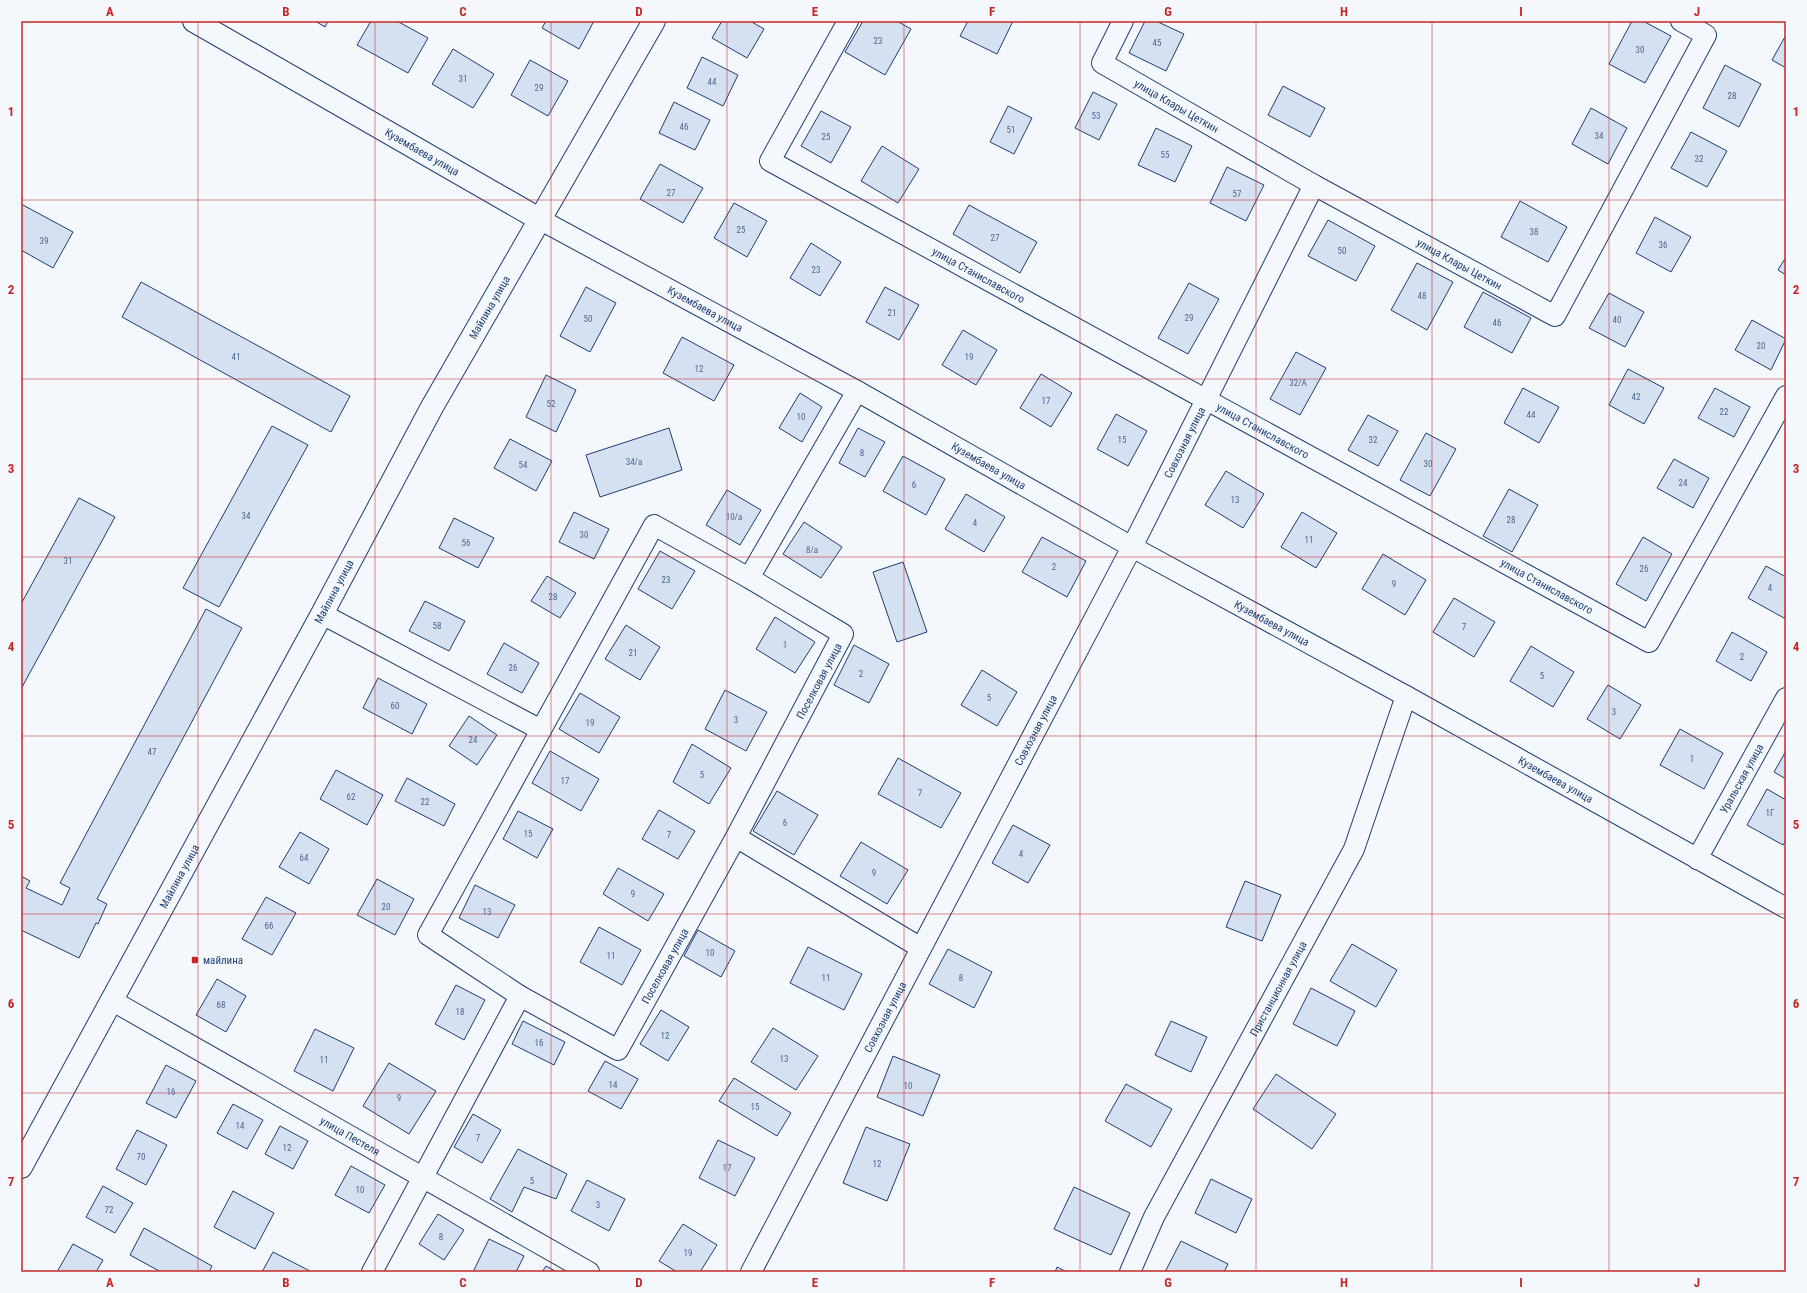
<svg xmlns="http://www.w3.org/2000/svg" width="1807" height="1293" viewBox="0 0 1807 1293" font-family="'Roboto Condensed',sans-serif">
<style>
.building{fill:#d5e0f0;stroke:#1d3f73}
.lines{fill:none;stroke-linecap:round;stroke-linejoin:round}
.street-casing{stroke:#1d3f73;stroke-width:22}
.secondary-casing{stroke:#1d3f73;stroke-width:24}
.street{stroke:#f4f7fb;stroke-width:20}
.secondary{stroke:#f4f7fb;stroke-width:22}
.grid{fill:none;stroke:#c62828;stroke-width:1;stroke-opacity:0.55}
.poi-dot{fill:#c62828;stroke:#f4f7fb;stroke-width:1.5}
.labels{text-anchor:middle;stroke-width:3;stroke-linejoin:round;paint-order:stroke}
.number-label{font-size:9px;fill:#4b6792}
.street-label{font-size:11px;fill:#1d3f73;stroke:#f4f7fb}
.poi-label{font-size:11px;fill:#1d3f73;stroke:#f4f7fb;text-anchor:start}
.neatline{fill:none;stroke:#c62828;stroke-width:1.5}
.grid-label{font-size:13px;text-anchor:middle;font-weight:bold;fill:#c62828}
</style>
<rect width="100%" height="100%" fill="#f4f7fb"/>
<!-- building -->
<g class="building">
<polygon points="315,21 328,21 325,27"/>
<polygon points="371,21 397,21 428,38 408,73 357,45"/>
<polygon points="546,21 594,21 579,49 542,28"/>
<polygon points="722,21 750,21 764,29 747,58 712,38"/>
<polygon points="863,21 897,21 911,29 885,75 845,52"/>
<polygon points="968,21 1013,21 997,54 960,36"/>
<polygon points="1145,21 1156,21 1184,34 1166,71 1129,53"/>
<polygon points="1632,21 1643,21 1671,36 1645,83 1609,64"/>
<polygon points="1786,35 1786,68 1772,60"/>
<polygon points="453,49 494,74 473,108 432,84"/>
<polygon points="702,57 738,75 723,106 687,88"/>
<polygon points="530,60 568,81 548,116 511,95"/>
<polygon points="1725,65 1761,84 1739,127 1703,108"/>
<polygon points="1283,86 1325,108 1310,137 1268,115"/>
<polygon points="1093,92 1117,104 1099,140 1075,128"/>
<polygon points="674,102 710,120 695,150 659,133"/>
<polygon points="1008,106 1032,118 1014,154 990,142"/>
<polygon points="1591,108 1627,128 1608,164 1572,144"/>
<polygon points="821,111 851,127 831,163 801,146"/>
<polygon points="1156,128 1192,146 1175,182 1138,165"/>
<polygon points="1691,132 1727,151 1707,187 1671,168"/>
<polygon points="882,146 919,169 898,203 861,181"/>
<polygon points="660,164 703,188 683,223 640,199"/>
<polygon points="1227,167 1264,185 1246,221 1210,203"/>
<polygon points="1520,201 1567,227 1548,262 1501,237"/>
<polygon points="734,203 767,221 747,257 714,238"/>
<polygon points="21,204 73,232 53,268 21,250"/>
<polygon points="969,205 1037,242 1020,273 953,234"/>
<polygon points="1655,217 1691,237 1671,272 1636,253"/>
<polygon points="1328,220 1375,246 1356,281 1308,256"/>
<polygon points="811,243 841,262 820,296 790,278"/>
<polygon points="1786,257 1786,275 1778,270"/>
<polygon points="1417,263 1453,282 1427,330 1391,310"/>
<polygon points="141,282 350,396 331,432 122,317"/>
<polygon points="1189,283 1219,299 1188,354 1158,338"/>
<polygon points="586,287 616,303 590,352 560,336"/>
<polygon points="885,287 919,305 899,340 866,322"/>
<polygon points="1483,292 1531,318 1512,353 1464,327"/>
<polygon points="1609,293 1644,312 1625,347 1589,328"/>
<polygon points="1752,320 1786,339 1771,370 1735,350"/>
<polygon points="963,330 997,350 976,385 942,365"/>
<polygon points="682,337 734,365 714,401 663,373"/>
<polygon points="1296,352 1326,368 1300,415 1270,399"/>
<polygon points="1628,369 1664,388 1644,424 1609,405"/>
<polygon points="1041,374 1072,393 1051,427 1020,408"/>
<polygon points="546,375 576,390 556,432 526,417"/>
<polygon points="1523,388 1559,407 1539,443 1504,423"/>
<polygon points="1715,388 1750,407 1734,437 1698,418"/>
<polygon points="800,393 822,407 802,442 779,428"/>
<polygon points="1116,414 1147,431 1128,466 1097,449"/>
<polygon points="1368,415 1398,431 1378,466 1348,450"/>
<polygon points="272,426 308,445 219,607 183,588"/>
<polygon points="669,428 682,470 600,497 586,455"/>
<polygon points="858,428 885,442 865,477 839,463"/>
<polygon points="1426,433 1456,449 1430,496 1400,480"/>
<polygon points="510,439 552,461 536,491 494,468"/>
<polygon points="903,456 945,479 926,515 883,491"/>
<polygon points="1674,459 1709,478 1693,508 1657,488"/>
<polygon points="1226,471 1264,494 1243,528 1205,505"/>
<polygon points="1509,489 1538,505 1512,552 1483,536"/>
<polygon points="727,490 761,510 740,545 706,525"/>
<polygon points="966,494 1005,517 984,552 945,529"/>
<polygon points="79,498 115,517 21,689 21,604"/>
<polygon points="574,512 609,529 594,559 559,542"/>
<polygon points="1302,512 1337,533 1316,568 1281,547"/>
<polygon points="454,518 494,538 478,568 439,548"/>
<polygon points="804,522 842,547 821,578 783,554"/>
<polygon points="1042,537 1086,561 1067,597 1022,572"/>
<polygon points="1643,537 1672,554 1646,601 1616,584"/>
<polygon points="660,551 695,571 672,609 638,589"/>
<polygon points="1383,554 1426,580 1405,615 1362,589"/>
<polygon points="903,562 927,632 897,642 873,572"/>
<polygon points="1766,566 1786,577 1786,614 1784,618 1748,598"/>
<polygon points="547,576 576,593 560,618 531,601"/>
<polygon points="1454,598 1495,622 1474,657 1433,632"/>
<polygon points="425,601 465,621 449,651 409,631"/>
<polygon points="206,609 242,628 97,899 107,904 98,924 96,923 79,958 21,930 21,876 30,881 26,888 62,905 70,888 60,883"/>
<polygon points="775,617 815,642 795,673 756,649"/>
<polygon points="626,625 660,647 640,680 605,659"/>
<polygon points="1732,632 1767,652 1751,681 1716,661"/>
<polygon points="504,643 539,663 522,693 487,674"/>
<polygon points="854,645 889,664 869,703 834,685"/>
<polygon points="1531,646 1574,672 1553,707 1510,681"/>
<polygon points="982,670 1017,692 997,726 961,705"/>
<polygon points="378,678 427,704 412,734 363,708"/>
<polygon points="1608,685 1641,705 1620,739 1587,719"/>
<polygon points="725,690 767,712 746,751 705,729"/>
<polygon points="580,693 620,717 599,753 559,729"/>
<polygon points="469,716 497,735 477,765 449,746"/>
<polygon points="1680,729 1723,753 1704,789 1660,765"/>
<polygon points="692,744 731,768 709,804 673,782"/>
<polygon points="550,751 599,779 581,811 532,783"/>
<polygon points="1786,751 1786,779 1774,772"/>
<polygon points="898,758 961,793 941,828 878,794"/>
<polygon points="336,770 383,795 367,825 320,799"/>
<polygon points="407,778 455,804 444,826 395,801"/>
<polygon points="1767,789 1786,800 1786,840 1783,845 1747,825"/>
<polygon points="777,791 818,815 794,855 753,831"/>
<polygon points="659,810 695,831 678,859 642,839"/>
<polygon points="518,811 553,829 537,858 503,839"/>
<polygon points="1013,825 1050,845 1028,883 992,863"/>
<polygon points="300,832 329,849 309,884 279,867"/>
<polygon points="861,842 908,870 887,904 840,876"/>
<polygon points="618,868 664,894 648,921 603,894"/>
<polygon points="377,879 414,899 395,935 357,915"/>
<polygon points="1245,881 1281,895 1262,941 1226,927"/>
<polygon points="475,885 515,905 498,938 459,918"/>
<polygon points="266,897 296,913 272,955 242,939"/>
<polygon points="599,927 641,950 622,985 580,962"/>
<polygon points="698,930 735,951 721,977 684,956"/>
<polygon points="1352,944 1397,970 1376,1007 1330,981"/>
<polygon points="808,947 862,974 844,1010 790,983"/>
<polygon points="948,949 992,972 974,1008 929,984"/>
<polygon points="217,979 246,996 226,1032 196,1015"/>
<polygon points="456,985 485,1000 464,1040 435,1024"/>
<polygon points="1311,988 1355,1011 1337,1046 1293,1024"/>
<polygon points="661,1010 689,1027 668,1061 640,1044"/>
<polygon points="523,1021 565,1042 554,1065 512,1044"/>
<polygon points="1171,1021 1207,1037 1191,1072 1155,1055"/>
<polygon points="773,1028 818,1056 796,1090 751,1062"/>
<polygon points="315,1029 354,1048 333,1091 294,1071"/>
<polygon points="893,1056 940,1075 923,1116 877,1097"/>
<polygon points="605,1061 638,1079 621,1109 588,1091"/>
<polygon points="389,1063 436,1091 409,1134 363,1106"/>
<polygon points="166,1065 196,1081 176,1118 146,1103"/>
<polygon points="1276,1074 1336,1114 1312,1149 1253,1109"/>
<polygon points="734,1078 791,1113 777,1136 719,1101"/>
<polygon points="1126,1084 1172,1109 1151,1147 1105,1121"/>
<polygon points="233,1104 263,1120 247,1149 217,1133"/>
<polygon points="473,1114 501,1130 482,1163 454,1147"/>
<polygon points="280,1126 308,1141 293,1169 265,1154"/>
<polygon points="866,1127 910,1144 887,1201 843,1183"/>
<polygon points="137,1130 167,1145 146,1185 116,1169"/>
<polygon points="718,1140 755,1158 735,1196 699,1178"/>
<polygon points="518,1149 567,1174 556,1199 524,1187 512,1212 490,1199"/>
<polygon points="351,1166 385,1185 369,1213 335,1195"/>
<polygon points="1211,1179 1252,1199 1236,1233 1195,1213"/>
<polygon points="587,1180 625,1199 609,1231 571,1211"/>
<polygon points="103,1186 133,1203 115,1233 86,1217"/>
<polygon points="1074,1187 1130,1213 1111,1255 1054,1229"/>
<polygon points="233,1191 274,1213 255,1249 214,1227"/>
<polygon points="438,1214 464,1230 444,1260 419,1244"/>
<polygon points="683,1224 717,1245 700,1272 677,1272 659,1261"/>
<polygon points="144,1228 212,1266 209,1272 161,1272 130,1255"/>
<polygon points="489,1239 524,1256 516,1272 473,1272"/>
<polygon points="1181,1241 1228,1264 1224,1272 1165,1272"/>
<polygon points="73,1244 103,1260 96,1272 57,1272"/>
<polygon points="273,1252 310,1271 310,1272 262,1272"/>
<polygon points="546,1266 557,1272 542,1272"/>
<polygon points="1057,1267 1067,1272 1055,1272"/>
</g>
<g class="lines">
<defs>
<g id="street">
<path id="s1" d="M 848,21 L 770,161 L 1649,642 L 1786,396"/>
<path id="s2" d="M 1123,21 L 1102,63 L 1314,185 L 1555,316 L 1706,35 L 1681,21"/>
<path id="s3" d="M 539,219 L 857,391 L 1132,547 L 1406,696 L 1786,908"/>
<polygon points="654,525 749,578 843,634 736,837 618,1050 520,996 428,935"/>
<polyline points="749,578 857,391"/>
<polyline points="322,614 541,730"/>
<polyline points="736,837 921,948"/>
<path id="s4" d="M 1697,859 L 1786,698"/>
<path id="s5" d="M 111,1000 L 589,1272"/>
<polyline points="372,1272 520,996"/>
<path id="s6" d="M 751,1272 L 1132,547 L 1314,185"/>
<path id="s7" d="M 1130,1272 L 1154,1217 L 1354,849 L 1406,696"/>
</g>
<g id="secondary">
<path id="s8" d="M 194,21 L 539,219"/>
<path id="s9" d="M 21,1167 L 322,614 L 432,407 L 654,21"/>
</g>
</defs>
<!-- street casing -->
<use href="#street" class="street-casing"/>
<!-- secondary casing -->
<use href="#secondary" class="secondary-casing"/>
<!-- street -->
<use href="#street" class="street"/>
<!-- secondary -->
<use href="#secondary" class="secondary"/>
</g>
<!-- grid -->
<path class="grid" d="M 198,21 L 198,1272M 375,21 L 375,1272M 551,21 L 551,1272M 727,21 L 727,1272M 904,21 L 904,1272M 1080,21 L 1080,1272M 1256,21 L 1256,1272M 1432,21 L 1432,1272M 1609,21 L 1609,1272M 21,200 L 1786,200M 21,379 L 1786,379M 21,557 L 1786,557M 21,736 L 1786,736M 21,914 L 1786,914M 21,1093 L 1786,1093"/>
<!-- markers -->
<rect class="poi-dot" x="191" y="956" width="8" height="8" rx="2"/>
<g class="labels">
<!-- number labels -->
<g class="number-label">
<text x="878" y="44">23</text>
<text x="1157" y="46">45</text>
<text x="1640" y="53">30</text>
<text x="463" y="82">31</text>
<text x="712" y="85">44</text>
<text x="539" y="91">29</text>
<text x="1732" y="99">28</text>
<text x="1096" y="119">53</text>
<text x="684" y="130">46</text>
<text x="1011" y="133">51</text>
<text x="1599" y="139">34</text>
<text x="826" y="140">25</text>
<text x="1165" y="158">55</text>
<text x="1699" y="162">32</text>
<text x="671" y="196">27</text>
<text x="1237" y="197">57</text>
<text x="741" y="233">25</text>
<text x="1534" y="235">38</text>
<text x="995" y="241">27</text>
<text x="44" y="244">39</text>
<text x="1663" y="248">36</text>
<text x="1342" y="254">50</text>
<text x="816" y="273">23</text>
<text x="1422" y="299">48</text>
<text x="892" y="316">21</text>
<text x="1189" y="321">29</text>
<text x="588" y="322">50</text>
<text x="1617" y="323">40</text>
<text x="1497" y="326">46</text>
<text x="1761" y="349">20</text>
<text x="236" y="360">41</text>
<text x="969" y="360">19</text>
<text x="699" y="372">12</text>
<text x="1298" y="386">32/А</text>
<text x="1636" y="400">42</text>
<text x="1046" y="404">17</text>
<text x="551" y="407">52</text>
<text x="1724" y="415">22</text>
<text x="1531" y="418">44</text>
<text x="801" y="420">10</text>
<text x="1122" y="443">15</text>
<text x="1373" y="443">32</text>
<text x="862" y="456">8</text>
<text x="634" y="465">34/a</text>
<text x="1428" y="467">30</text>
<text x="523" y="468">54</text>
<text x="1683" y="486">24</text>
<text x="914" y="488">6</text>
<text x="1235" y="503">13</text>
<text x="246" y="519">34</text>
<text x="734" y="520">10/a</text>
<text x="1511" y="523">28</text>
<text x="975" y="526">4</text>
<text x="584" y="538">30</text>
<text x="1309" y="543">11</text>
<text x="466" y="546">56</text>
<text x="812" y="553">8/a</text>
<text x="68" y="564">31</text>
<text x="1054" y="570">2</text>
<text x="1644" y="572">26</text>
<text x="666" y="583">23</text>
<text x="1394" y="587">9</text>
<text x="1770" y="591">4</text>
<text x="553" y="600">28</text>
<text x="437" y="629">58</text>
<text x="1464" y="630">7</text>
<text x="785" y="648">1</text>
<text x="633" y="656">21</text>
<text x="1742" y="660">2</text>
<text x="513" y="671">26</text>
<text x="861" y="677">2</text>
<text x="1542" y="679">5</text>
<text x="989" y="701">5</text>
<text x="395" y="709">60</text>
<text x="1614" y="715">3</text>
<text x="736" y="723">3</text>
<text x="590" y="726">19</text>
<text x="473" y="743">24</text>
<text x="152" y="755">47</text>
<text x="1692" y="762">1</text>
<text x="702" y="778">5</text>
<text x="565" y="784">17</text>
<text x="920" y="796">7</text>
<text x="351" y="800">62</text>
<text x="425" y="805">22</text>
<text x="1770" y="816">1Г</text>
<text x="785" y="826">6</text>
<text x="528" y="837">15</text>
<text x="669" y="838">7</text>
<text x="1021" y="857">4</text>
<text x="304" y="861">64</text>
<text x="874" y="876">9</text>
<text x="633" y="897">9</text>
<text x="386" y="910">20</text>
<text x="487" y="915">13</text>
<text x="269" y="929">66</text>
<text x="710" y="956">10</text>
<text x="611" y="959">11</text>
<text x="826" y="981">11</text>
<text x="961" y="981">8</text>
<text x="221" y="1008">68</text>
<text x="460" y="1015">18</text>
<text x="665" y="1039">12</text>
<text x="539" y="1046">16</text>
<text x="784" y="1062">13</text>
<text x="324" y="1063">11</text>
<text x="613" y="1088">14</text>
<text x="908" y="1089">10</text>
<text x="171" y="1095">16</text>
<text x="399" y="1101">9</text>
<text x="755" y="1110">15</text>
<text x="240" y="1129">14</text>
<text x="478" y="1141">7</text>
<text x="287" y="1151">12</text>
<text x="141" y="1160">70</text>
<text x="877" y="1167">12</text>
<text x="727" y="1171">17</text>
<text x="532" y="1184">5</text>
<text x="360" y="1193">10</text>
<text x="598" y="1208">3</text>
<text x="109" y="1213">72</text>
<text x="441" y="1240">8</text>
<text x="688" y="1256">19</text>
</g>
<!-- street labels -->
<g class="street-label">
<text dy="4" stroke="none"><textPath href="#s2" startOffset="133">улица Клары Цеткин</textPath></text>
<text dy="4" stroke="none"><textPath href="#s8" startOffset="263">Кузембаева улица</textPath></text>
<text dy="4" stroke="none"><textPath href="#s2" startOffset="457">улица Клары Цеткин</textPath></text>
<text dy="4" stroke="none"><textPath href="#s1" startOffset="398">улица Станиславского</textPath></text>
<text dy="4" stroke="none"><textPath href="#s9" startOffset="979">Майлина улица</textPath></text>
<text dy="4" stroke="none"><textPath href="#s3" startOffset="189">Кузембаева улица</textPath></text>
<text dy="4" stroke="none"><textPath href="#s1" startOffset="722">улица Станиславского</textPath></text>
<text dy="4" stroke="none"><textPath href="#s6" startOffset="936">Совхозная улица</textPath></text>
<text dy="4" stroke="none"><textPath href="#s3" startOffset="513">Кузембаева улица</textPath></text>
<text dy="4" stroke="none"><textPath href="#s1" startOffset="1046">улица Станиславского</textPath></text>
<text dy="4" stroke="none"><textPath href="#s9" startOffset="655">Майлина улица</textPath></text>
<text dy="4" stroke="none"><textPath href="#s3" startOffset="837">Кузембаева улица</textPath></text>
<text transform="translate(819 681) rotate(-62)" y="4">Поселковая улица</text>
<text dy="4" stroke="none"><textPath href="#s6" startOffset="612">Совхозная улица</textPath></text>
<text dy="4" stroke="none"><textPath href="#s4" startOffset="92">Уральская улица</textPath></text>
<text dy="4" stroke="none"><textPath href="#s3" startOffset="1161">Кузембаева улица</textPath></text>
<text dy="4" stroke="none"><textPath href="#s9" startOffset="331">Майлина улица</textPath></text>
<text transform="translate(665 966) rotate(-61)" y="4">Поселковая улица</text>
<text dy="4" stroke="none"><textPath href="#s7" startOffset="320">Пристанционная улица</textPath></text>
<text dy="4" stroke="none"><textPath href="#s6" startOffset="288">Совхозная улица</textPath></text>
<text dy="4" stroke="none"><textPath href="#s5" startOffset="275">улица Пестеля</textPath></text>
</g>
<!-- poi labels -->
<g class="poi-label">
<text x="203" y="964">майлина</text>
</g>
</g>
<!-- border -->
<rect width="1807" height="1293" fill="none" stroke="#f4f7fb" stroke-width="44"/>
<rect x="22" y="22" width="1763" height="1249" class="neatline"/>
<g class="grid-label">
<text x="110" y="16">A</text>
<text x="286" y="16">B</text>
<text x="463" y="16">C</text>
<text x="639" y="16">D</text>
<text x="815" y="16">E</text>
<text x="992" y="16">F</text>
<text x="1168" y="16">G</text>
<text x="1344" y="16">H</text>
<text x="1521" y="16">I</text>
<text x="1697" y="16">J</text>
<text x="11" y="116">1</text>
<text x="1796" y="116">1</text>
<text x="11" y="294">2</text>
<text x="1796" y="294">2</text>
<text x="11" y="473">3</text>
<text x="1796" y="473">3</text>
<text x="11" y="651">4</text>
<text x="1796" y="651">4</text>
<text x="11" y="829">5</text>
<text x="1796" y="829">5</text>
<text x="11" y="1008">6</text>
<text x="1796" y="1008">6</text>
<text x="11" y="1186">7</text>
<text x="1796" y="1186">7</text>
<text x="110" y="1287">A</text>
<text x="286" y="1287">B</text>
<text x="463" y="1287">C</text>
<text x="639" y="1287">D</text>
<text x="815" y="1287">E</text>
<text x="992" y="1287">F</text>
<text x="1168" y="1287">G</text>
<text x="1344" y="1287">H</text>
<text x="1521" y="1287">I</text>
<text x="1697" y="1287">J</text>
</g>
</svg>
